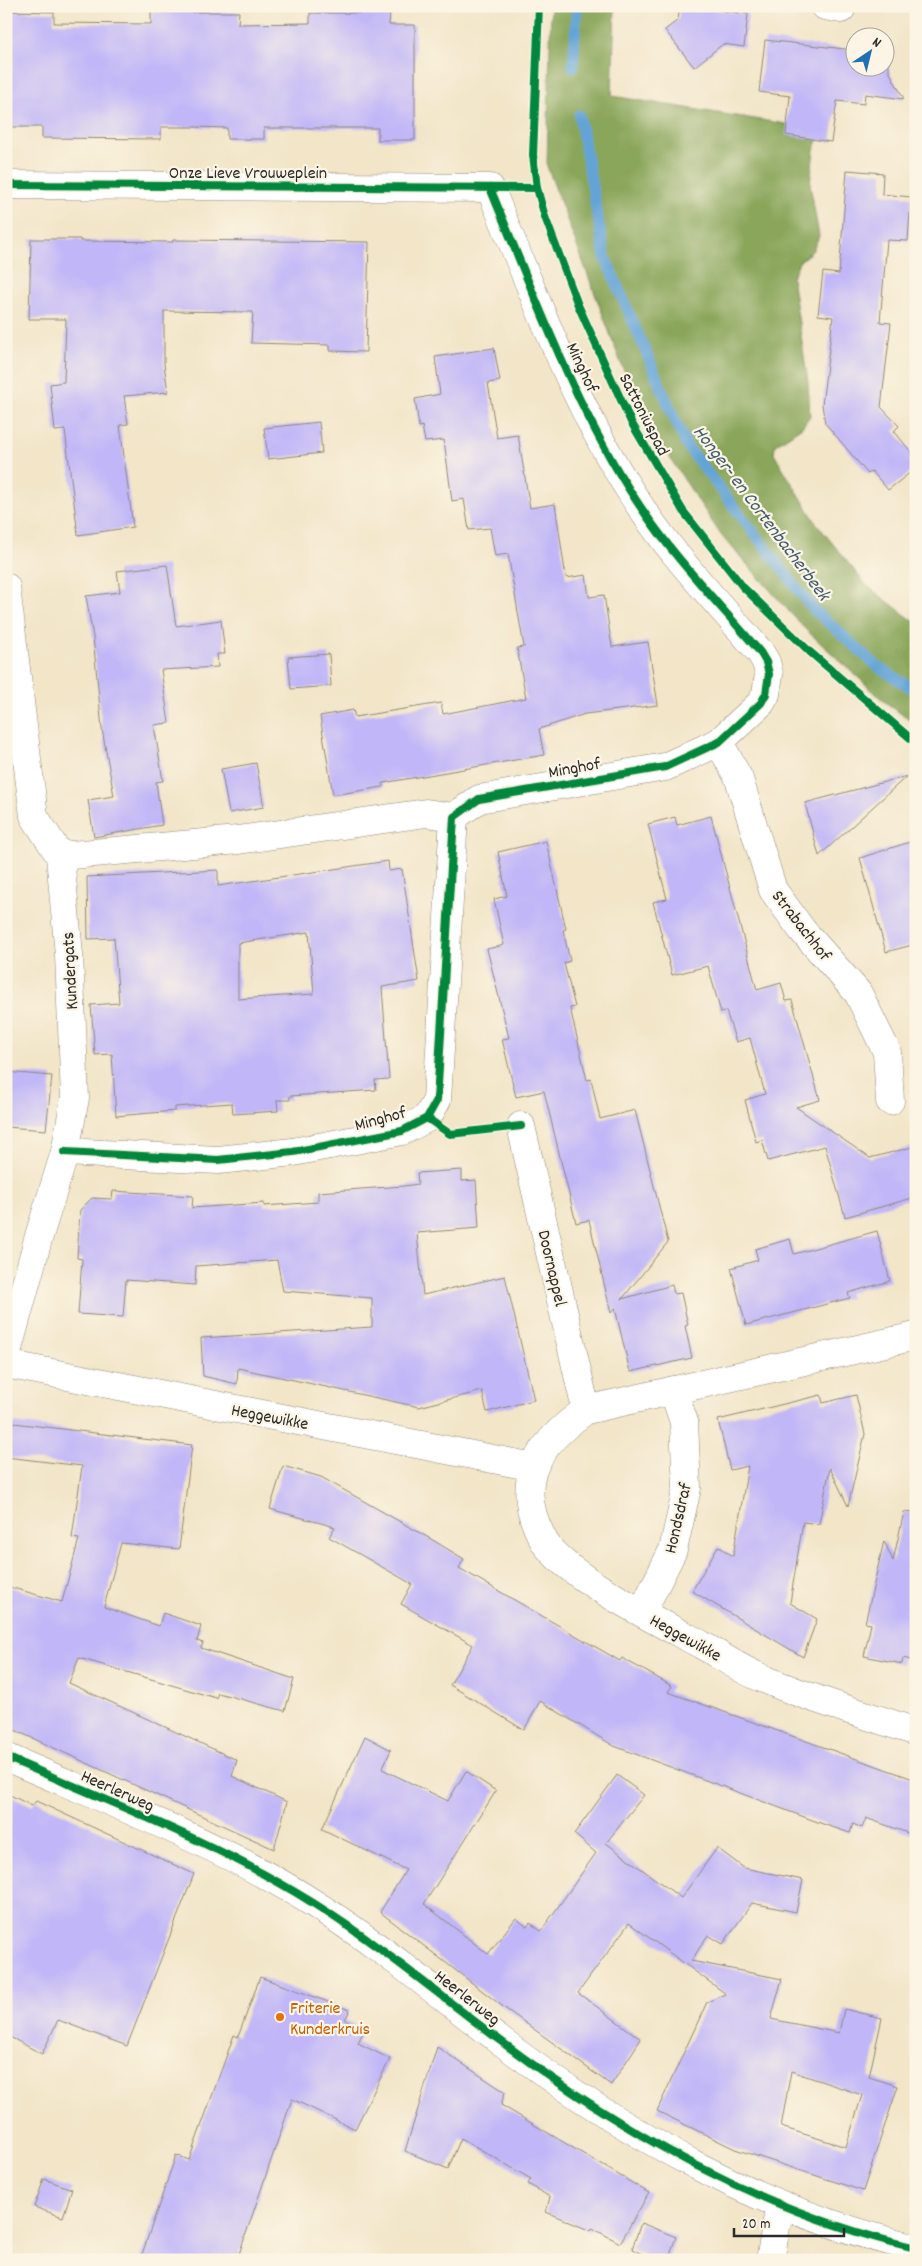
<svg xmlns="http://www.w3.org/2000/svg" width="922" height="2266" viewBox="0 0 922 2266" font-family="Dekko,sans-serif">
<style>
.forest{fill:#89a65a;stroke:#5a6842}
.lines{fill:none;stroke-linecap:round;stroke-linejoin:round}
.stream{stroke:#64a4d7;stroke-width:11}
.building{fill:#c0b6f8;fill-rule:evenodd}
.minor-casing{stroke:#8e887a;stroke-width:29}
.secondary-casing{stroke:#8e887a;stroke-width:29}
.minor{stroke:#fff;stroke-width:28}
.secondary{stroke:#fff;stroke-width:28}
.cycleway-casing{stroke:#fcf5e5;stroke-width:11}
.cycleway{stroke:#00873e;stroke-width:8}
.food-dot{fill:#e8710a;stroke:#fcf5e5;stroke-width:2}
.labels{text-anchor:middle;stroke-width:4.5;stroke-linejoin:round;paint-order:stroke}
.street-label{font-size:18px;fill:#2b2b2b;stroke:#fcf5e5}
.food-label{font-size:18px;fill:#c56008;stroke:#fcf5e5;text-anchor:start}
.water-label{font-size:19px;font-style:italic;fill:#425b70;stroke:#fcf5e5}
</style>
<rect width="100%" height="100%" fill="#fcf5e5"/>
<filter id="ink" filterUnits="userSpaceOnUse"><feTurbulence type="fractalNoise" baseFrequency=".02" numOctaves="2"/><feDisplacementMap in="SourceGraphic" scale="10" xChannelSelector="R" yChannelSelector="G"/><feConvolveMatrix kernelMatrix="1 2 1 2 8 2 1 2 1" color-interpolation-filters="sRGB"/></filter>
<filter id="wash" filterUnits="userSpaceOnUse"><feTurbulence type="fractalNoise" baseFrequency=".0096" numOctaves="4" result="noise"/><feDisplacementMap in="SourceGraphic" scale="20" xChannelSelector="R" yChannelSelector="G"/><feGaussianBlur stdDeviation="1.12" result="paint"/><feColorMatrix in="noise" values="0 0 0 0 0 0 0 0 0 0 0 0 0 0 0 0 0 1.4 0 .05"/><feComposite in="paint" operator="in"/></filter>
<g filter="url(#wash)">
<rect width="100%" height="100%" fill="#f2e5c8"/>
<!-- forest -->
<polygon class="forest" points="551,6 615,6 612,96 823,130 814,150 810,184 819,236 813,250 799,262 792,278 808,382 810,416 802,427 775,445 774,454 817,524 866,585 916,623 916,725 884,701 803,627 721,535 664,449 622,366 547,166"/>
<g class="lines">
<!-- stream -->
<g class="stream">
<polyline points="573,67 577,6"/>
<polyline points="579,115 605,257 686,445 813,609 877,666 916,691"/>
</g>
</g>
<g id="blocks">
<!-- building -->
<g class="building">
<polygon points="680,6 716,6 716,10 748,14 744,47 723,44 694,67 665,30 678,20"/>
<polygon points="9,11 54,12 54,23 151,24 151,12 239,12 238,24 310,23 310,13 390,13 389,25 415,25 415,140 378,140 378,128 264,128 264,139 227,139 227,128 194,127 161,127 161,139 42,138 42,127 8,127"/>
<polygon points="765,40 854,50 854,68 884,68 884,54 889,55 889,71 904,99 865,94 864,104 837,101 831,142 786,135 790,96 759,92"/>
<polygon points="847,170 883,173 882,194 911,197 908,241 887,240 880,322 891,323 881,407 899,426 894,431 916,458 916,468 888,490 872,471 868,474 825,423 822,405 833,317 818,315 823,272 839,274"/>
<polygon points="31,239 80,239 80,241 173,242 173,240 369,242 366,352 330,351 330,345 251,343 253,312 164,311 164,364 168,392 124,396 128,424 120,425 133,527 78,535 65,430 55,431 50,384 64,382 66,319 29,319"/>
<polygon points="494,348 500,381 488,383 497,438 518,435 530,508 555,504 566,578 586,575 589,597 604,595 612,647 648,642 658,705 585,714 539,729 544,755 383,783 383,787 333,795 320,716 353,710 355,717 441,703 443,714 526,698 517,648 524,647 508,554 495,556 490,528 469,530 464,499 452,501 444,440 425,442 422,426 419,427 415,399 440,394 435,357"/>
<polygon points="319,422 322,453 268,459 264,428"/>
<polygon points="167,565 176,626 221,620 225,654 217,654 218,667 161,670 169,723 154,725 163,781 156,782 162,825 94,837 88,800 114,796 102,729 93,637 86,596 120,592 117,571"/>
<polygon points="329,654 331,686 291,689 288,657"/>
<polygon points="256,763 264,807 229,813 221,769"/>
<polygon points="907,776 819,856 805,803"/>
<polygon points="711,816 757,990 781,983 786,1001 792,1000 820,1100 796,1107 870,1158 916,1146 916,1197 845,1217 825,1146 768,1161 762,1140 756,1142 745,1100 765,1094 750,1038 736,1042 726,1011 721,1013 708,966 672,975 653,902 667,899 648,824 675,817 677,825"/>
<polygon points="916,840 916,944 886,952 860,858"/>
<polygon points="546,841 566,929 563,930 570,961 564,963 575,1007 570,1008 587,1080 591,1079 600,1119 635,1110 668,1242 622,1299 672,1285 674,1294 681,1293 688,1325 685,1326 692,1358 630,1372 615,1308 611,1313 589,1220 576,1223 544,1091 516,1097 502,1039 509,1038 487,949 504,945 494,899 507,896 498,852"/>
<path d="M 388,861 L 389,871 L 402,869 L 419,981 L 382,987 L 389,1079 L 375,1080 L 376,1090 L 290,1096 L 290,1100 L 277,1100 L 278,1111 L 233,1114 L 232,1103 L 175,1107 L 175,1111 L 116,1116 L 112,1054 L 95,1055 L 91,1005 L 119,1003 L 114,938 L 88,939 L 87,877 L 218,870 L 218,886 ZM 309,932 L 314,994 L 238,999 L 238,943 Z"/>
<polygon points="6,1072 52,1076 46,1130 6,1127"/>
<polygon points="462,1170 462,1181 476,1180 479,1228 417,1233 423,1295 505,1276 534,1400 487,1412 482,1391 419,1407 238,1368 237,1384 203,1376 201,1338 372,1327 372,1298 283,1291 277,1260 196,1266 195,1285 126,1280 123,1317 78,1314 82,1259 77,1258 80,1210 92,1198 112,1199 113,1191 193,1196 192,1208 264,1203 264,1206 318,1202 318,1192 404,1186 418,1184 417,1173"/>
<polygon points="877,1231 890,1281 848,1293 850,1298 746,1325 731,1268 758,1260 755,1249 790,1239 794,1254"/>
<polygon points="821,1395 823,1403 856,1395 865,1434 848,1506 830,1468 819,1524 803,1522 790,1603 817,1619 803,1657 692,1591 718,1546 733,1556 748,1466 730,1470 718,1420"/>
<polygon points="6,1422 192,1445 179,1549 121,1543 104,1607 159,1626 163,1613 201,1626 197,1641 203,1643 201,1648 294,1679 285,1711 218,1693 216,1698 79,1658 69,1683 237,1760 232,1776 287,1802 274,1849 6,1726 6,1586 62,1602 79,1539 72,1538 82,1466 6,1457"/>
<polygon points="283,1466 321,1477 436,1542 464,1559 459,1568 620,1661 622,1658 672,1686 668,1692 916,1780 916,1836 866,1818 862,1828 853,1824 850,1833 823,1824 614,1746 540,1701 524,1730 450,1685 473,1645 401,1604 412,1584 329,1537 335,1527 270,1509"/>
<polygon points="904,1512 916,1513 916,1661 903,1658 902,1664 864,1656 871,1624 865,1623 884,1541 893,1561"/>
<path d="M 365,1736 L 391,1750 L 382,1769 L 448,1801 L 466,1771 L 496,1791 L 424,1904 L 488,1954 L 516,1918 L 527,1927 L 530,1923 L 541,1931 L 596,1853 L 574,1834 L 617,1775 L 644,1795 L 606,1843 L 681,1898 L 717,1848 L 744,1868 L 803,1880 L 796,1912 L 752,1903 L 723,1944 L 708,1935 L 691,1961 L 782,1979 L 771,2019 L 839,2033 L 844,2009 L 882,2018 L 869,2077 L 898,2086 L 863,2191 L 735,2149 L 657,2111 L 707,2002 L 726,1994 L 629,1923 L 578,1993 L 641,2039 L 611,2085 L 502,2006 L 380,1912 L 406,1870 L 322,1829 ZM 791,2071 L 862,2095 L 846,2147 L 781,2127 Z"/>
<polygon points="6,1793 32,1806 36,1801 194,1874 127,2046 58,2020 42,2054 6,2035"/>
<polygon points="260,1977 350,2010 345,2020 364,2030 358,2043 390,2059 355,2129 292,2099 237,2260 140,2260 176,2155 189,2160 234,2035 238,2037"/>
<polygon points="437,2047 505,2092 501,2105 649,2193 620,2243 592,2228 591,2231 546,2212 550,2197 528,2184 531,2179 461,2138 448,2169 405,2151"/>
<polygon points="44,2179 72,2189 63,2217 34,2207"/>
<polygon points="641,2223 676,2237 668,2260 654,2260 632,2249"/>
</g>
</g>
</g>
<g filter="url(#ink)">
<use href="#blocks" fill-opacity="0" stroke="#8e887a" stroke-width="1"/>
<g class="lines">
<defs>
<g id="minor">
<polyline points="825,6 841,9 841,6"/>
<path d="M 6,185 L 490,188 C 539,305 584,435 662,537 C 692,577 728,614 760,652 L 766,662 L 769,674 L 766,694 L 761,703 L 719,742 L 665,767 L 479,799 L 454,817 L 437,1100 L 427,1118 L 402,1131 L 293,1152 L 218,1160 L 65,1152"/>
<polyline points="6,587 34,816 60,856 69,955 75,1098 65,1152 39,1236 6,1356"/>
<polyline points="719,742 739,779 773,890 802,930 858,993 887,1052 890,1101"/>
<polyline points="60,856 238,840 426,813 454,817"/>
<polyline points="521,1126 586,1410"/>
<path d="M 916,1336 L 586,1410 C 537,1445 511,1482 544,1541 C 564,1576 665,1625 702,1645 C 721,1656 741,1670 762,1678 C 811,1700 865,1714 916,1732"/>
<polyline points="6,1364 534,1467"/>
<polyline points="642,1612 673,1550 687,1488 684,1422 673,1390"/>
<polyline points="770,2260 780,2205"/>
</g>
<path id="secondary" d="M 6,1757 C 109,1802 218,1843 313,1903 C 378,1944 437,1993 498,2039 C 624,2134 762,2212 916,2248"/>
</defs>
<!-- minor casing -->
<use href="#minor" class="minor-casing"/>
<!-- secondary casing -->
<use href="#secondary" class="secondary-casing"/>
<!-- minor -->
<use href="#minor" class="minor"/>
<!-- secondary -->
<use href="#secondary" class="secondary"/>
<defs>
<g id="cycleway">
<polyline points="539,6 533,155 537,188 545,217 578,305 631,422 683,511 743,587 810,652 916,743"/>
<polyline points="6,185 537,188"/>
<polyline points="427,1118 450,1134 521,1126"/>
<path d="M 65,1152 L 218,1160 L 293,1152 L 402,1131 L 427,1118 L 437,1100 L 454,817 L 479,799 L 665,767 L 719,742 L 761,703 L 766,694 L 769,674 L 766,662 L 760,652 C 728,614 692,577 662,537 C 584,435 539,305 490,188"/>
<path d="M 6,1757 C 109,1802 218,1843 313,1903 C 378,1944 437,1993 498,2039 C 624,2134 762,2212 916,2248"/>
</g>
</defs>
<!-- cycleway casing -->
<use href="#cycleway" class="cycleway-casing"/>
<!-- cycleway -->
<use href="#cycleway" class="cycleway"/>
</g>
</g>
<!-- markers -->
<circle class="food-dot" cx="280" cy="2017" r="5"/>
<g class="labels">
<!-- street labels -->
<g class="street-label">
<text x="248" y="178">Onze Lieve Vrouweplein</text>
<text transform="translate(583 367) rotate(65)" y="6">Minghof</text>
<text transform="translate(645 414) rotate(63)" y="6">Sattoniuspad</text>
<text transform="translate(574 767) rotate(-10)" y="6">Minghof</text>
<text transform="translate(802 925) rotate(52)" y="6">Strabachhof</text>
<text transform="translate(69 971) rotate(-93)" y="6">Kundergats</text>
<text transform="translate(380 1118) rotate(-15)" y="6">Minghof</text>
<text transform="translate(553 1268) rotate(77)" y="6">Doornappel</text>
<text transform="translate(270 1416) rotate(11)" y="6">Heggewikke</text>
<text transform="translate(677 1518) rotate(-77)" y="6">Hondsdraf</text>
<text transform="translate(686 1637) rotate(29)" y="6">Heggewikke</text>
<text transform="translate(118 1790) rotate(24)" y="6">Heerlerweg</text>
<text transform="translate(468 1997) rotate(38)" y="6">Heerlerweg</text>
</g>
<!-- food labels -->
<g class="food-label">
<text x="290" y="2013">Friterie<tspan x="290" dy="21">Kunderkruis</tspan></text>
</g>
<!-- water labels -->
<g class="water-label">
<text transform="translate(763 512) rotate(53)" y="7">Honger- en Cortenbacherbeek</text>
</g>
</g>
<!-- margin -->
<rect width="922" height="2266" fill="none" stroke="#fcf5e5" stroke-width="25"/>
<!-- north arrow -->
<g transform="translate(870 52) rotate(35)"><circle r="24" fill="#fcf5e5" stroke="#a8a49b"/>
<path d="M0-4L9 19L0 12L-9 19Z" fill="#1f6fb2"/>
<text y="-8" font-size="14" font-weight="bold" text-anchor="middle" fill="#2b2b2b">N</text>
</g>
<!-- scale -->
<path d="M734 2228v8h110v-8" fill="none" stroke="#2b2b2b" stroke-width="2.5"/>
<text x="742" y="2228" font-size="15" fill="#2b2b2b" stroke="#fcf5e5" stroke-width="4" paint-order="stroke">20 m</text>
</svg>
